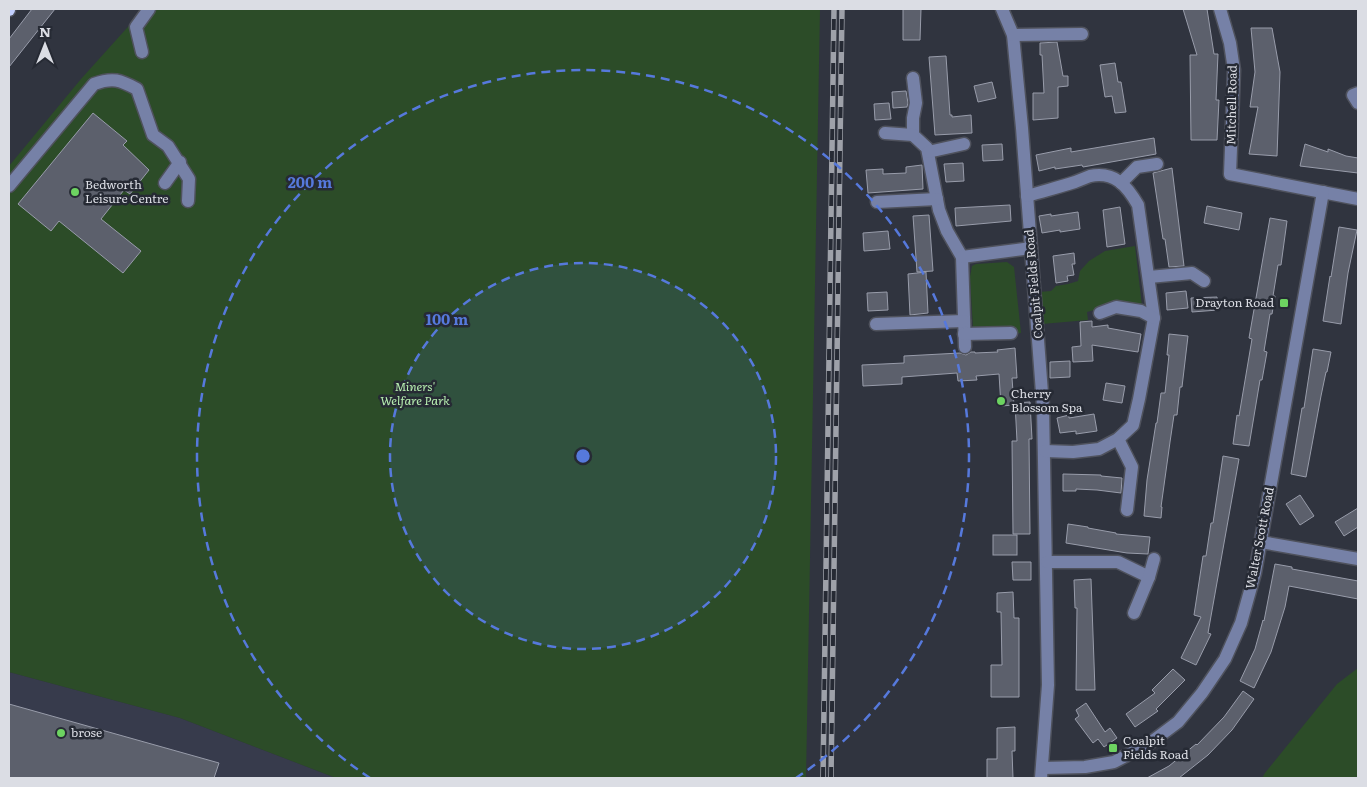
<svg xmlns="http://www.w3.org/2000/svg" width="1367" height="787" viewBox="0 0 1367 787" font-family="Literata,serif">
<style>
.built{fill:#373b4c}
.green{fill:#2c4c28}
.building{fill:#5c606c;stroke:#989caa}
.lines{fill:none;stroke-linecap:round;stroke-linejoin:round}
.minor-casing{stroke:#4f525d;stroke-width:15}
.major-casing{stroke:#4f525d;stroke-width:15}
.minor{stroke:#7681a7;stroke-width:12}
.major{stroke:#c2cfff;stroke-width:12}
.rail-casing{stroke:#9ea1a9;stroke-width:5.5}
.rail{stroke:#262a34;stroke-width:4;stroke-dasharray:11;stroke-linecap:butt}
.ring{fill:none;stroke:#5679dc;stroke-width:2.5;stroke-dasharray:9 6}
.poi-dot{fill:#6dd361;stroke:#262a34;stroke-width:2}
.labels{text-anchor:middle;stroke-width:5;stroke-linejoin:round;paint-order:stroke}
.street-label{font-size:12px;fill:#dbdde4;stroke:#262a34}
.poi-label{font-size:12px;fill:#dbdde4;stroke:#262a34;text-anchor:start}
.park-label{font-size:12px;font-style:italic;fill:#b8f0b1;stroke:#262a34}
.centre{fill:#5679dc;stroke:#262a34;stroke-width:2.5}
.ring-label{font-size:15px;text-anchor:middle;font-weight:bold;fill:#5679dc;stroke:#262a34;stroke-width:5;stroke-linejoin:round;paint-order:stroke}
</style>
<rect width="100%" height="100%" fill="#30343f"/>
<!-- built -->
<polygon class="built" points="9,672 180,718 336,778 9,778"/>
<!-- green -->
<g class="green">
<polygon points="144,9 820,9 806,778 336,778 180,718 9,672 9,166 81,79"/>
<polygon points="1135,246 1142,306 1111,305 1087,312 1088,320 1042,324 1039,292 1051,291 1056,286 1068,284 1078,281 1080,271 1089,261 1105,251"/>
<polygon points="1007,262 1014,267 1021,333 1012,334 1011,326 973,328 970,277 972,266 976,264"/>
<polygon points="1358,668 1358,778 1262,778 1265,773 1337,684"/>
</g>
<!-- building -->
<g class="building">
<polygon points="32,9 55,9 9,67 9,39"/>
<polygon points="903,9 921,9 920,40 903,40"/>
<polygon points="1183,9 1207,9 1214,54 1218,54 1216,100 1219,100 1217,140 1191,140 1190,55 1197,55"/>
<polygon points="1251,28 1272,28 1280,72 1277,156 1249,154 1258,107 1250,107 1255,72"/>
<polygon points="1057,42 1063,76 1068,76 1068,86 1058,87 1058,118 1033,120 1033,93 1044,93 1042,55 1040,55 1040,43"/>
<polygon points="946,56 950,115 952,115 952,117 971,115 972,133 935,135 929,57"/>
<polygon points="1115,63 1118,82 1121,82 1126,112 1115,113 1112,96 1105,97 1100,65"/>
<polygon points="992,82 996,98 978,102 974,86"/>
<polygon points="906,91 908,103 907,107 893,108 892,92"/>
<polygon points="889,103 891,119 875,120 874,104"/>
<polygon points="93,113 127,141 123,145 149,170 130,194 124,190 101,219 141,251 123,273 59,221 51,231 18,204"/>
<polygon points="1154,138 1156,154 1083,167 1082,165 1055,169 1055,167 1039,171 1036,155 1071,148 1071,152"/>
<polygon points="1002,144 1003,160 983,161 982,145"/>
<polygon points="1305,144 1328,152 1328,149 1346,156 1358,158 1358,173 1300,166"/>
<polygon points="963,163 964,181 946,182 944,164"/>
<polygon points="922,165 923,189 868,193 866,170 883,169 883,174 906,173 906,167"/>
<polygon points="1172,168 1184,266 1169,267 1165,239 1163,239 1153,173"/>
<polygon points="1010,205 1011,221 956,226 955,208"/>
<polygon points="1207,206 1242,213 1239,230 1204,223"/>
<polygon points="1120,207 1125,244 1107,247 1103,210"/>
<polygon points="1078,212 1080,229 1060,232 1060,230 1042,233 1039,216 1051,214 1051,216"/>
<polygon points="929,215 933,271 917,272 913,216"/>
<polygon points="1270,218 1287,221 1281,265 1278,265 1273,296 1275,296 1272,314 1270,314 1264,351 1267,352 1262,380 1260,380 1249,446 1233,444 1237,415 1239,416 1252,339 1249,338"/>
<polygon points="1339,227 1357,230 1348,273 1341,324 1323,321 1330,276 1331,277"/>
<polygon points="888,231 890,249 864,251 863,233"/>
<polygon points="1074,253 1075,264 1072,264 1074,275 1067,276 1068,281 1056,283 1053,256"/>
<polygon points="926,272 928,313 910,315 908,274"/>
<polygon points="1186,291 1188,308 1167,310 1166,293"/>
<polygon points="887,292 888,310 868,311 867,293"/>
<polygon points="1217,297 1218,310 1192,312 1191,298"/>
<polygon points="1092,321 1092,327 1108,325 1108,328 1141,334 1138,352 1092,345 1093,361 1073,362 1072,347 1081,346 1080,322"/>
<polygon points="1169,334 1188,336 1182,387 1180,387 1177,415 1174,415 1170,442 1161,507 1162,507 1161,518 1144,516 1147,480 1156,423 1157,423 1161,393 1165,393 1169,355 1167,355"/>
<polygon points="1015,348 1017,378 1012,378 1014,405 1001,406 999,374 976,376 977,380 958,381 957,373 902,377 902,384 863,386 862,365 904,363 904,356 960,353 966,355 971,352 975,352 975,353 998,352 997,350"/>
<polygon points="1313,349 1331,352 1327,372 1326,372 1321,396 1306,477 1291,474 1302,408 1304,408"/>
<polygon points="1070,361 1070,377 1050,378 1050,362"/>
<polygon points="1106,383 1125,386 1122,403 1103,400"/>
<polygon points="1030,402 1032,439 1029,439 1030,534 1013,534 1012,441 1017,441 1015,403"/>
<polygon points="1094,414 1097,431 1076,434 1076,431 1060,433 1057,418 1069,415 1069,418"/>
<polygon points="1223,456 1239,459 1208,633 1211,634 1196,665 1181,658 1201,617 1194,615 1203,556 1206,556 1211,523 1213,523"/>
<polygon points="1063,474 1101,475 1101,476 1122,478 1121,493 1097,490 1076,489 1076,491 1063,491"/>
<polygon points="1300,495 1314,516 1300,525 1286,504"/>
<polygon points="1358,508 1358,527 1344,536 1335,522"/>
<polygon points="1068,524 1088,527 1088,528 1116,533 1116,534 1150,537 1148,554 1127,553 1066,543"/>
<rect x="993" y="535" width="24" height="20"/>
<polygon points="1012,562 1031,562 1031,580 1013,580"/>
<polygon points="1275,564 1292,567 1292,569 1358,581 1358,599 1289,586 1285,607 1271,652 1254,688 1240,681 1255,649 1263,620 1264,621"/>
<polygon points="1091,579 1095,690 1076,690 1077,608 1075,608 1074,580"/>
<polygon points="1013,592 1014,618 1019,618 1019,697 991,697 991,665 1002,665 1001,612 997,612 997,593"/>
<polygon points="1173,669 1185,680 1156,709 1158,711 1135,727 1126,714 1155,693 1152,690"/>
<polygon points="1243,691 1254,699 1232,730 1208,755 1179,778 1147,778 1169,766 1196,744 1197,745 1224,717"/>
<polygon points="1086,703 1105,732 1110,728 1117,738 1104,747 1098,739 1093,743 1075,719 1079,716 1076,710"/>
<polygon points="9,704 219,763 214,778 9,778"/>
<polygon points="1015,727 1015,751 1012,751 1013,778 987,778 987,759 997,759 997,728"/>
</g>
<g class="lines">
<defs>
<g id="minor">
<polyline points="1002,9 1013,35 1022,128 1043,406 1048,685 1041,778"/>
<polyline points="1220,9 1230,43 1234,70 1230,174 1358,199"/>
<polyline points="1013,35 1082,34"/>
<polyline points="142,52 136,27 149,9"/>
<polyline points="913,78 916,103 913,118 913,135 927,148 939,210 947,231 962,257 965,347"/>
<polyline points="1358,93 1353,95 1358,103"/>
<polyline points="885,133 913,135"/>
<polyline points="928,152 964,144"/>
<polyline points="165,183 180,162"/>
<polyline points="1121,183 1137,167 1157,164"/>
<path d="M 9,186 L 94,84 C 113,77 120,80 137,89 L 153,135 L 168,146 L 189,179 L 188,201"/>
<path d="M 1027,196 C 1043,191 1060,187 1075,182 C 1080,180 1085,178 1090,176 C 1115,171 1127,186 1138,205 L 1154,318 L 1139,399 L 1133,425 L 1118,439 L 1099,449 L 1073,452 L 1045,451"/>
<polyline points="877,202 937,199"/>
<polyline points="962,257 1031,248"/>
<polyline points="1149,277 1192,273 1204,281"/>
<polyline points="1100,313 1116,307 1141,311 1154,318"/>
<polyline points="876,324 964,321"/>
<polyline points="964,334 1011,333"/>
<polyline points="1118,439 1132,467 1127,510"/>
<polyline points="1261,542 1358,559"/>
<polyline points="1047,562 1118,562 1149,577"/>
<polyline points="1134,613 1149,577 1154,559"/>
<polyline points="1043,768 1085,767 1114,762 1150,743 1178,722 1202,693 1225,659 1241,623 1255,573 1323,192"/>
</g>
<polyline id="major" points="9,10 9,9"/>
</defs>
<!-- minor casing -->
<use href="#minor" class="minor-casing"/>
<!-- major casing -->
<use href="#major" class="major-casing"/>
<!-- minor -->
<use href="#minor" class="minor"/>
<!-- major -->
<use href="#major" class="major"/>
<defs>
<g id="rail">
<polyline points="823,778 834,9"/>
<polyline points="831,778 842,9"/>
</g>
</defs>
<!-- rail casing -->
<use href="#rail" class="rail-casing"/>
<!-- rail -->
<use href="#rail" class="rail"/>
</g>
<!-- distance rings -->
<circle cx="583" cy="456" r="193" fill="#5679dc" fill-opacity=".12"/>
<g class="ring">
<circle cx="583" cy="456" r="193"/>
<path d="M370 778A386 386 0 1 1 796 778"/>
</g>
<!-- markers -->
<g class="poi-dot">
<circle cx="75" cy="192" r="5"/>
<rect x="1279" y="298" width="10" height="10" rx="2.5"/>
<circle cx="1001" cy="401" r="5"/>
<circle cx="61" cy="733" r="5"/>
<rect x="1108" y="743" width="10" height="10" rx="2.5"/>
</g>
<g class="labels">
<!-- street labels -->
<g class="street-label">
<text transform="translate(1232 105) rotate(-89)" y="4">Mitchell Road</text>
<text transform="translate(1034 284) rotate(-95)" y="4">Coalpit Fields Road</text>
<text transform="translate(1260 538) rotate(-79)" y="4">Walter Scott Road</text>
</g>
<!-- poi labels -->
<g class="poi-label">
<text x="85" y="189">Bedworth<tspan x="85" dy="14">Leisure Centre</tspan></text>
<text x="1274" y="307" text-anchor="end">Drayton Road</text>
<text x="1011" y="398">Cherry<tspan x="1011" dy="14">Blossom Spa</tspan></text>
<text x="71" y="737">brose</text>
<text x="1123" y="745">Coalpit<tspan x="1123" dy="14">Fields Road</tspan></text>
</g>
<!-- park labels -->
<g class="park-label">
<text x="415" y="391">Miners'<tspan x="415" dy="14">Welfare Park</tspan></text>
</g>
</g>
<circle cx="583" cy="456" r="8" class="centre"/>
<g class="ring-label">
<text x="310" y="188">200 m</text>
<text x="447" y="325">100 m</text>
</g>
<!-- border -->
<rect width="1367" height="787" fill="none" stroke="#dbdde4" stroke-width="20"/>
<!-- north arrow -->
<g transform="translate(45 45)" stroke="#262a34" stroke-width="4" paint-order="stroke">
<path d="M0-4L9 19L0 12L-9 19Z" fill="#dbdde4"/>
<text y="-8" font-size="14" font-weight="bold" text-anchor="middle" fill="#dbdde4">N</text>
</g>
</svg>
